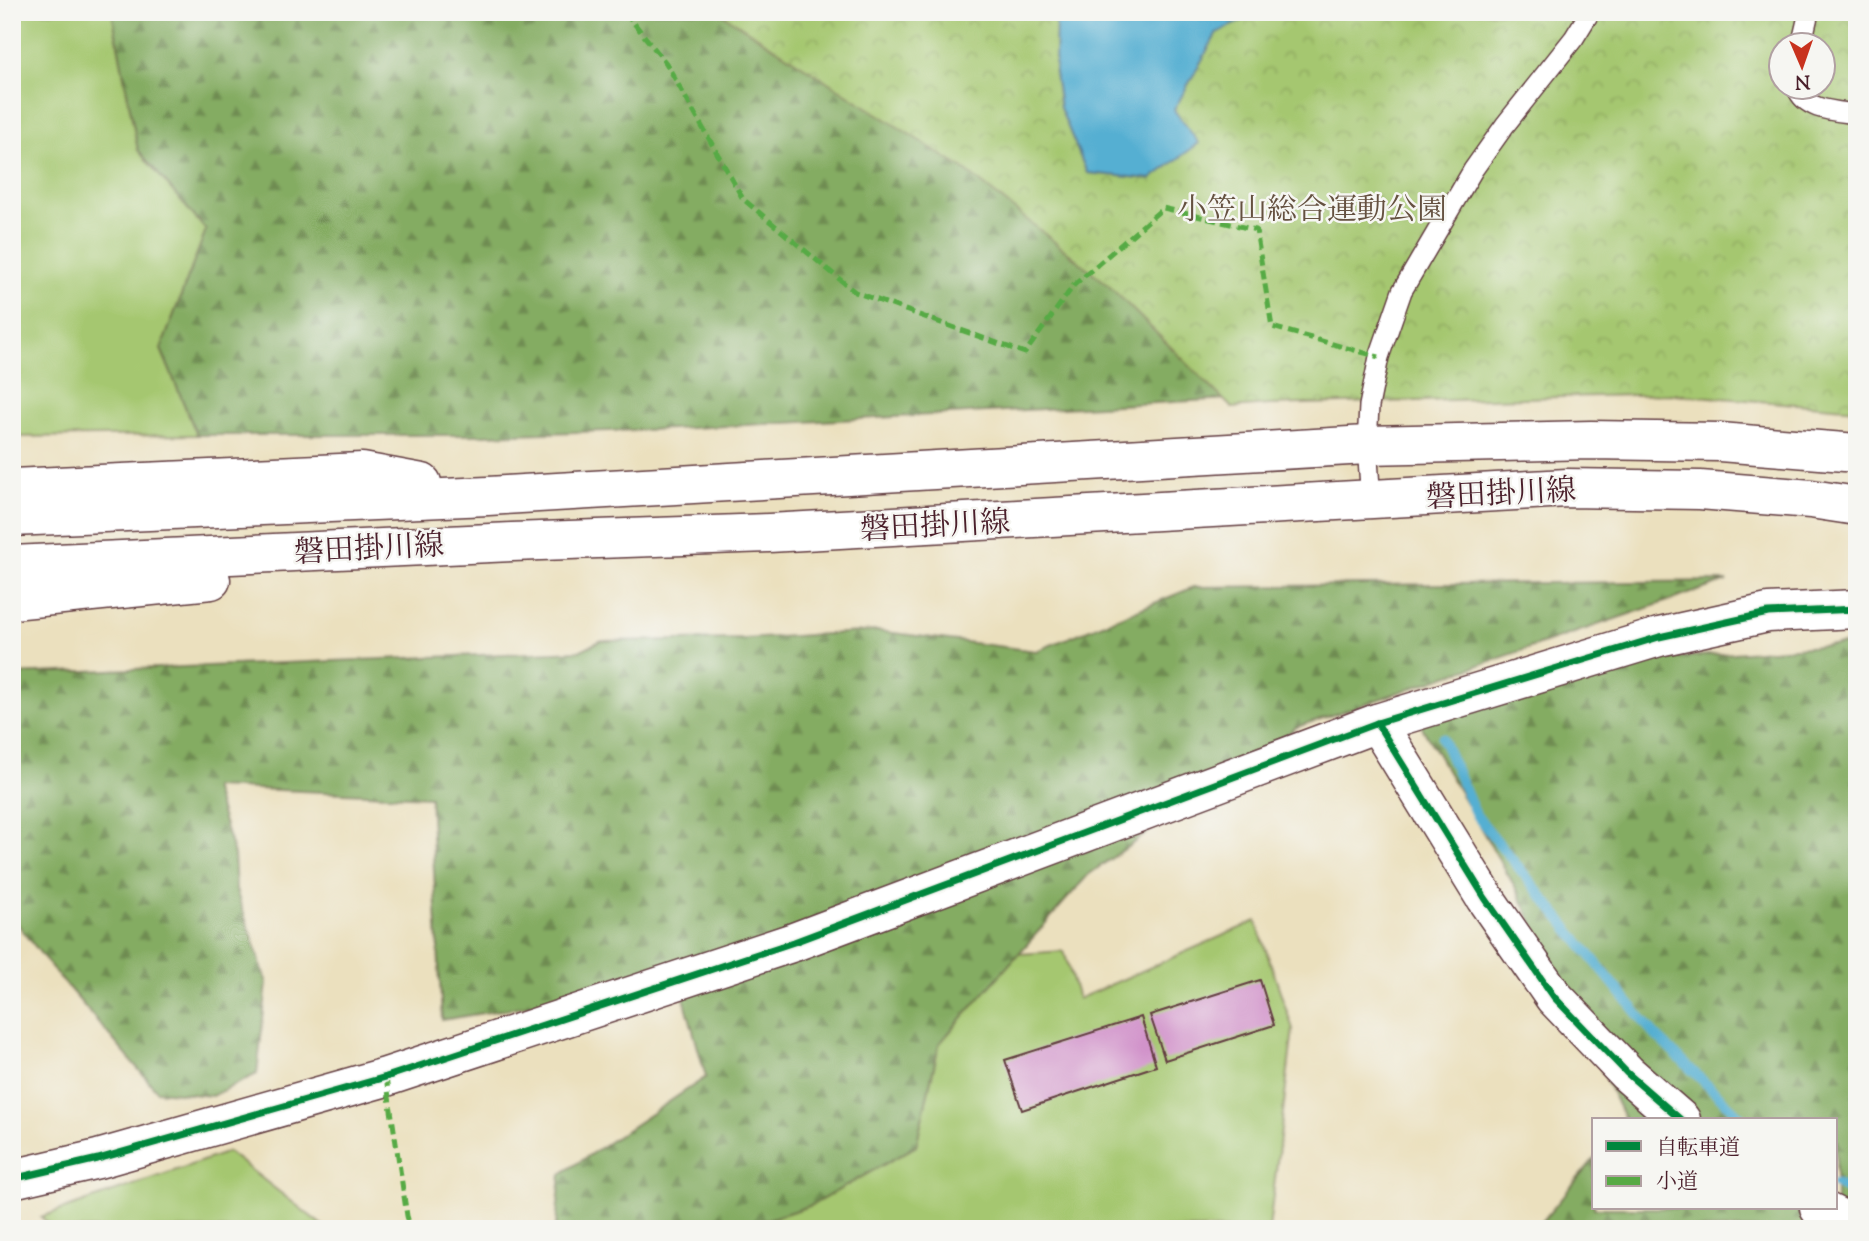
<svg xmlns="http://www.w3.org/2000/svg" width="1869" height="1241" viewBox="0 0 1869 1241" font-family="'Sorts Mill Goudy','Noto Serif JP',serif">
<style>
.green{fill:#a5c770;stroke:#78734e;stroke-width:2}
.forest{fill:url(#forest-firs);stroke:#676646;stroke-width:2}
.park{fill:url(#park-crowns);stroke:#78734e;stroke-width:2;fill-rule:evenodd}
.water{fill:#55afd2;stroke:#50677e;stroke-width:2}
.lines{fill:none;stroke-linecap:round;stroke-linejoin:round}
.stream{stroke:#55afd2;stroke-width:10}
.building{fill:#d193ca}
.service-casing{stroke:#623c41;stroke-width:22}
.minor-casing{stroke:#623c41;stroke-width:41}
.tertiary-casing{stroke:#623c41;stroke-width:41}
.secondary-casing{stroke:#623c41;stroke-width:41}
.service{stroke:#fff;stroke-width:19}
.minor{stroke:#fff;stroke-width:38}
.tertiary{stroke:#fff;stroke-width:38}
.secondary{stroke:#fff;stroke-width:38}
.quiet{stroke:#57aa44;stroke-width:5;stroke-dasharray:10 5;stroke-linecap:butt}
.cycleway-casing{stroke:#f6f6f2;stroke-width:11}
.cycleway{stroke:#00873e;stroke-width:7}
.labels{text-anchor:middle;stroke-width:5;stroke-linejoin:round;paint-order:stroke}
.park-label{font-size:30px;fill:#655140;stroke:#f6f6f2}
.street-label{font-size:30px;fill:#4a1f2b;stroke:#f6f6f2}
</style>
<defs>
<pattern id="forest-firs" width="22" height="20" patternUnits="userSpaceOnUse" patternTransform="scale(1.75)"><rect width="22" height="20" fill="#84ac62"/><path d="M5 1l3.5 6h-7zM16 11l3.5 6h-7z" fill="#6e8b51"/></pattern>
<pattern id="park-crowns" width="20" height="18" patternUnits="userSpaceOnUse" patternTransform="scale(1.75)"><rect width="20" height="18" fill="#a5c770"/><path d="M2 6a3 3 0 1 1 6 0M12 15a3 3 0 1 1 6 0" fill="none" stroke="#90aa61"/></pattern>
</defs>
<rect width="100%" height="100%" fill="#f6f6f2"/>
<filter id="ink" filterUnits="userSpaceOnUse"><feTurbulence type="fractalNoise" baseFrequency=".0143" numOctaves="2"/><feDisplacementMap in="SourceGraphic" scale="14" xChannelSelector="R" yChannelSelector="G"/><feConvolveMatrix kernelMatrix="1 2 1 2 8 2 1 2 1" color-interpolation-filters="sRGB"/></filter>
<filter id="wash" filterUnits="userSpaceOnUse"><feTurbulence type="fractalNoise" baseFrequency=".00686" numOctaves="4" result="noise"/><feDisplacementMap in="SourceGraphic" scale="28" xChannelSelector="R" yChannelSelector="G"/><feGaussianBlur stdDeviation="1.57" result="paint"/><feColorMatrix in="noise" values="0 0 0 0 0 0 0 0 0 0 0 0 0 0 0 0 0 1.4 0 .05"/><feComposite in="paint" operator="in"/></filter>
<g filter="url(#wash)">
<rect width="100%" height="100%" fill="#ebe0be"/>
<!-- green -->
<g class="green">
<polygon points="12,12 112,12 138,150 206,230 161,349 197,435 12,437"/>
<polygon points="1256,921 1293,1029 1269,1229 738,1229 812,1205 916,1146 939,1044 1018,954 1064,951 1078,999"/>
<polygon points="228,1152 327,1229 54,1229 41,1217"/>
</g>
<!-- forest -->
<g class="forest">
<polygon points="112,12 1522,12 1285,396 672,429 484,435 197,435 161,349 206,230 138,150"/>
<polygon points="1727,581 1297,727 1088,875 939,1044 916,1146 812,1205 738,1229 553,1229 556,1225 561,1174 706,1077 679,980 442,1020 430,797 213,787 234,855 236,890 267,983 257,1074 212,1096 157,1091 56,973 12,917 12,674 579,651 600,641 744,639 878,631 1036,651 1194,587"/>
<polygon points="1857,643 1857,1229 1536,1229 1594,1159 1594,1208 1836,1208 1836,1120 1625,1120 1518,892 1413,712 1559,667"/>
</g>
<!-- park -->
<path class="park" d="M 719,12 L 1857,12 L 1857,409 L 1672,394 L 1269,405 L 1232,408 L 1107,284 L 965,170 ZM 1782,46 L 1824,46 L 1824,88 L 1782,88 Z"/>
<!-- water -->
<polygon class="water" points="1056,12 1259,12 1217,33 1174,110 1199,143 1151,179 1087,173 1060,108 1055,73"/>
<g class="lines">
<!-- stream -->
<g class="stream">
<polyline points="1442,738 1476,815 1654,1034 1744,1120"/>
<polyline points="1836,1184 1857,1194"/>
</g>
</g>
<g id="blocks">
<!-- building -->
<g class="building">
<polygon points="1260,980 1274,1025 1165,1060 1150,1015"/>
<polygon points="1141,1017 1156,1066 1022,1110 1005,1060"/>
</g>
</g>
</g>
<g filter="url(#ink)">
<use href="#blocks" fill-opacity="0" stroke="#623c41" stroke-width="2"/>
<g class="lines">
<defs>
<g id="service">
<polyline points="1801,46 1809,12"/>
<path d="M 1797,88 C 1805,111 1836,111 1857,114"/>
<polyline points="1371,501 1367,445 1369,406 1379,357 1402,291 1473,170 1505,125 1574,38 1590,12"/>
</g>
<g id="minor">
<polyline points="1377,723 1485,898 1554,997 1627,1073 1681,1120"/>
<polyline points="1819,1208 1857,1227"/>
</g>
<polyline id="tertiary" points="12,1179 98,1159 386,1077 794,942 1377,723 1413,712 1659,637 1768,613 1857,609"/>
<g id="secondary">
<polyline points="12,488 362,472 422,483"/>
<polyline points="12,517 488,496 1367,445 1591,440 1720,442 1857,453"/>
<polyline points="12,565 512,542 769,533 1567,488 1700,490 1811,499 1857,506"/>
<polyline points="12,600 211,580"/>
</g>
</defs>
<!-- service casing -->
<use href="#service" class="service-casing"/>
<!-- minor casing -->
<use href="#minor" class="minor-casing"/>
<!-- tertiary casing -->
<use href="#tertiary" class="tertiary-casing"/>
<!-- secondary casing -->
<use href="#secondary" class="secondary-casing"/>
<!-- service -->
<use href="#service" class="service"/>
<!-- minor -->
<use href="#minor" class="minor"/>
<!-- tertiary -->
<use href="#tertiary" class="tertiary"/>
<!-- secondary -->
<use href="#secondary" class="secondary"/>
<!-- quiet -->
<g class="quiet">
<polyline points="625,12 666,63 743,199 855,292 1025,353 1074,285 1163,208 1256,230 1272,327 1379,357"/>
<polyline points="386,1077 407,1216 411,1229"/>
</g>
<defs>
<g id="cycleway">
<polyline points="1377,723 1485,898 1554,997 1627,1073 1681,1120"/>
<polyline points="12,1179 98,1159 386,1077 794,942 1377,723 1413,712 1659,637 1768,613 1857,609"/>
</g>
</defs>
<!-- cycleway casing -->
<use href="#cycleway" class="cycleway-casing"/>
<!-- cycleway -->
<use href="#cycleway" class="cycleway"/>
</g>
</g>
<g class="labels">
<!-- park labels -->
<g class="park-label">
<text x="1312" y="219">小笠山総合運動公園</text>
</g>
<!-- street labels -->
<g class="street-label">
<text transform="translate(1501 493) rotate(-3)" y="10">磐田掛川線</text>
<text transform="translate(935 525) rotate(-3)" y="10">磐田掛川線</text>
<text transform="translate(369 548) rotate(-3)" y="10">磐田掛川線</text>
</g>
</g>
<!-- margin -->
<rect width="1869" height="1241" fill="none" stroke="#f6f6f2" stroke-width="42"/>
<!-- legend -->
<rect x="1592" y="1118" width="245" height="91" fill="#f6f6f2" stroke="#b1a0a2" stroke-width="2"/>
<rect x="1606" y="1141" width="35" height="10" fill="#00873e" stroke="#b1a0a2" stroke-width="2"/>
<text x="1656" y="1154" font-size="21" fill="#4a1f2b">自転車道</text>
<rect x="1606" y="1176" width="35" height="10" fill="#57aa44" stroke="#b1a0a2" stroke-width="2"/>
<text x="1656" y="1188" font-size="21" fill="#4a1f2b">小道</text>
<!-- north arrow -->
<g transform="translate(1802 66) rotate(178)"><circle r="33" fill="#f6f6f2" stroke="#b1a0a2" stroke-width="2"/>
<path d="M0-5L12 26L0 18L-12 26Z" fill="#c8321e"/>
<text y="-10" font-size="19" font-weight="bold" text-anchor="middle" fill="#4a1f2b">N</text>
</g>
</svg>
